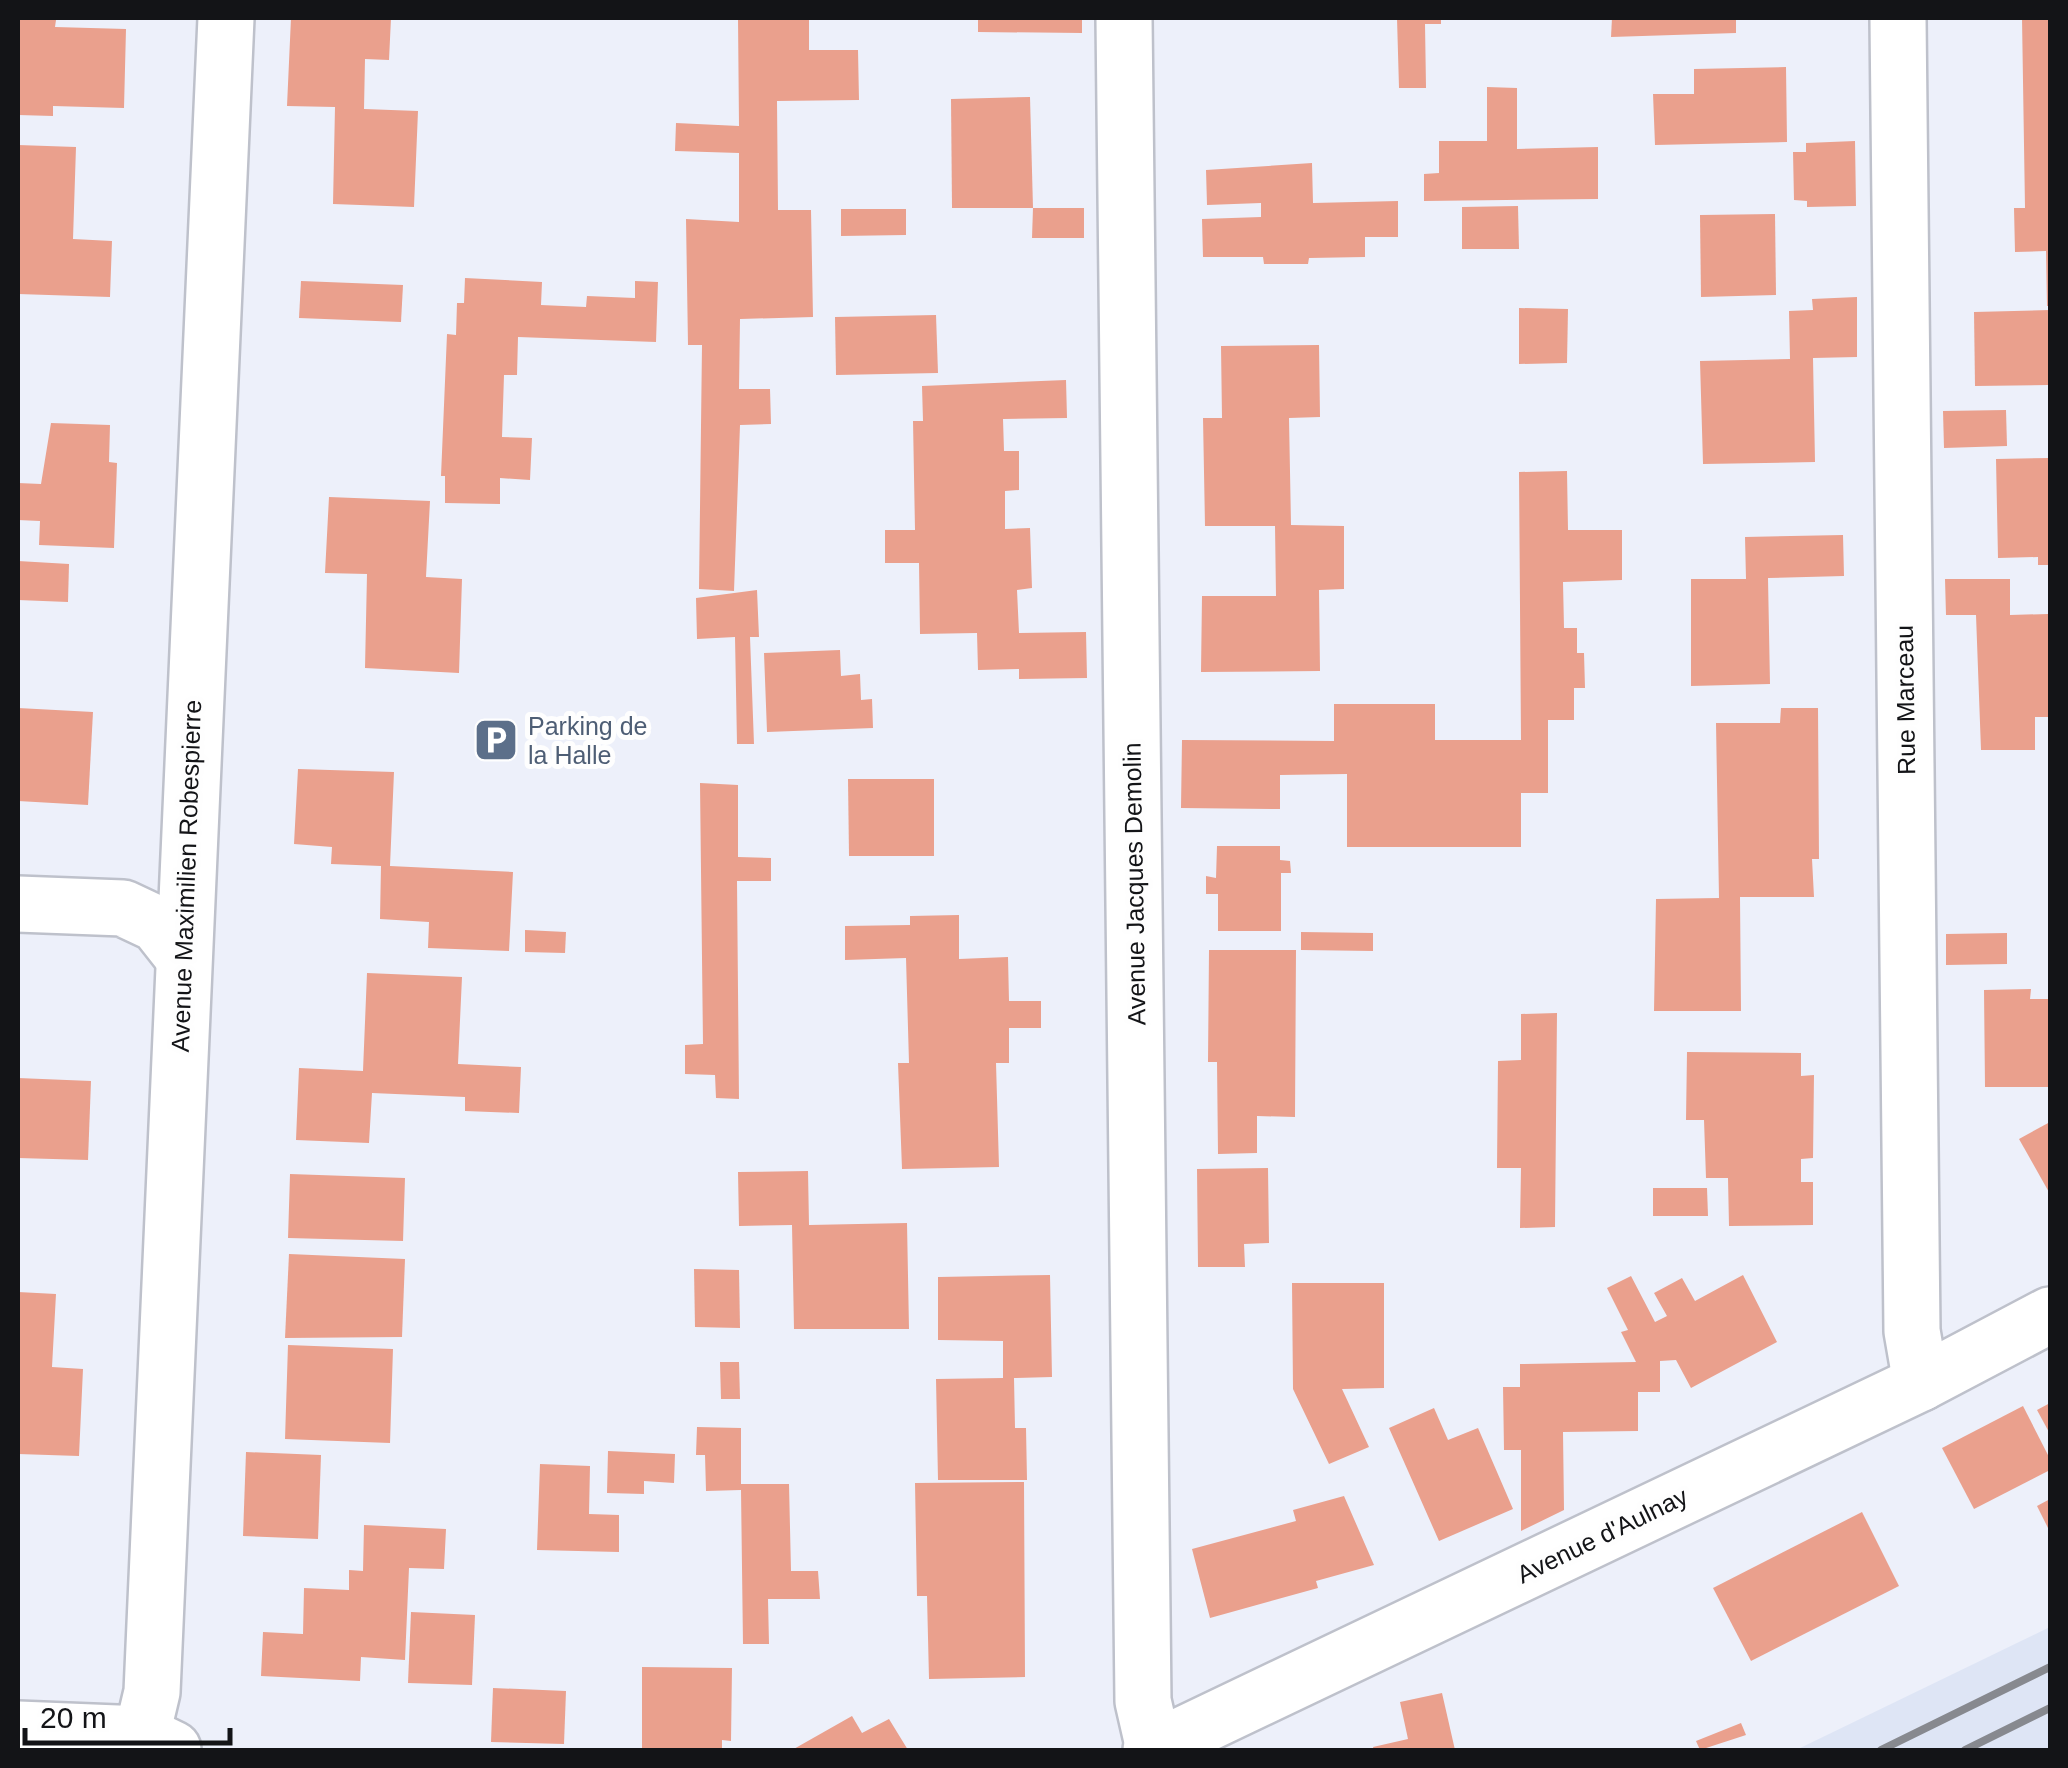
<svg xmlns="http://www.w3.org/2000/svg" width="2068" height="1768" viewBox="0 0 2068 1768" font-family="Helvetica,sans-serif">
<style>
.built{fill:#dee5f5}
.building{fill:#eaa08d}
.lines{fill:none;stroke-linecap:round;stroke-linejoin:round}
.minor-casing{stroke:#bec1cb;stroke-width:60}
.minor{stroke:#fff;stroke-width:55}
.rail{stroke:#87898f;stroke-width:8}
.labels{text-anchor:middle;stroke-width:10;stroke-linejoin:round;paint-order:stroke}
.street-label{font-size:25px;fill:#131417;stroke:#fefefe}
.service-label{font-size:25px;fill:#4e5e75;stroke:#fefefe;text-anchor:start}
</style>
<rect width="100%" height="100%" fill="#edf0fa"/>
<!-- built -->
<polygon class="built" points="2050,1627 2050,1750 1796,1750"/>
<!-- building -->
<g class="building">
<polygon points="18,18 56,20 55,27 126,29 124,108 53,106 53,116 18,115"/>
<polygon points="291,18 391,18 389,60 365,59 364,109 418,111 414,207 333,204 335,107 287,106"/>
<polygon points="738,18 809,18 809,50 858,50 859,100 777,101 778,210 811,210 813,317 740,319 739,389 770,389 771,424 740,425 734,591 699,589 702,345 688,345 686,219 739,222 739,153 675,151 676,123 739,126"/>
<polygon points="978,18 1082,18 1082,33 978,32"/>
<polygon points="1397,18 1441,18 1441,24 1425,24 1426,88 1399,88"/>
<polygon points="1612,18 1736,18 1736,33 1611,37"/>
<polygon points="2022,18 2050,18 2050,306 2047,306 2046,251 2015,252 2014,208 2025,208"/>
<polygon points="1786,67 1787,142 1655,145 1653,94 1694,94 1694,69"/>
<polygon points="1487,87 1517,88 1517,149 1598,147 1598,199 1424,201 1424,174 1439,173 1439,141 1487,141"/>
<polygon points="1030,97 1033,208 952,208 951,99"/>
<polygon points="1855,141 1856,206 1807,207 1807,201 1794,200 1793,152 1806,152 1806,143"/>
<polygon points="18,145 76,147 73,239 112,241 110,297 18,294"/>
<polygon points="1312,163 1313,203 1398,201 1398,237 1365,237 1365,257 1309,258 1308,264 1264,264 1263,257 1203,257 1202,219 1261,217 1261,203 1207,205 1206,170"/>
<polygon points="1518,206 1519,249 1462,249 1462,207"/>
<polygon points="1033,208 1084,208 1084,238 1032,238"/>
<polygon points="841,209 906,209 906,235 841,236"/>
<polygon points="1775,214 1776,295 1701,297 1700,215"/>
<polygon points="465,278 542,282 541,305 586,307 587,296 635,298 635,281 658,282 656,342 518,337 517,375 504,375 502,437 532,438 530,480 500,478 500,504 445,503 445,476 441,476 447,334 456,335 457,303 464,303"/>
<polygon points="301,281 403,285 401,322 299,318"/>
<polygon points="1857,297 1857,357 1813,358 1815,462 1703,464 1700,361 1790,359 1789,311 1813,310 1812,299"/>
<polygon points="1519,308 1568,309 1567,363 1519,364"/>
<polygon points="2050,310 2048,385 1975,386 1974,312"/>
<polygon points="936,315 938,373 836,375 835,317"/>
<polygon points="1319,345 1320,417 1289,418 1291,525 1344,526 1344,589 1319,590 1320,671 1201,672 1202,596 1276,596 1275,526 1205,526 1203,418 1222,418 1221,346"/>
<polygon points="1066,380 1067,418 1003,419 1004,451 1019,451 1019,490 1005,491 1005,529 1030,528 1032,588 1017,590 1019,633 1086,632 1087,678 1019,679 1019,669 978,670 977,633 920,634 919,563 885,563 885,530 915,530 913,421 923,421 922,386"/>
<polygon points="2006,410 2007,446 1944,448 1943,411"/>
<polygon points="51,423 110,425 109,462 117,463 114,548 39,545 40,521 18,520 18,483 41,484"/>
<polygon points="2050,458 2050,565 2038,565 2038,557 1998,558 1996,459"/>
<polygon points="1567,471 1568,530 1622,530 1622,580 1563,582 1564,628 1577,628 1577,653 1584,653 1585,688 1574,688 1574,720 1548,720 1548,793 1521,793 1521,847 1347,847 1347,774 1280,775 1280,809 1181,808 1182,740 1334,741 1334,704 1435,704 1435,740 1521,740 1519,472"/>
<polygon points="329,497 430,501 426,577 462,579 459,673 365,668 367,574 325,573"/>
<polygon points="1843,535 1844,576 1768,578 1770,684 1691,686 1691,579 1746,579 1745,537"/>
<polygon points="18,561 69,564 68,602 18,600"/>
<polygon points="1945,579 2010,579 2010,615 2048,614 2049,717 2035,717 2035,750 1981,750 1976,615 1946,615"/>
<polygon points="757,590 759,637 750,637 754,744 737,744 735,637 697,639 696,598"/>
<polygon points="840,650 841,676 860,674 861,700 872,699 873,728 767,732 764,653"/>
<polygon points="18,708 93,712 88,805 18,801"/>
<polygon points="1781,708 1818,708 1819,859 1812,859 1814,897 1740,897 1741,1011 1654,1011 1656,899 1719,898 1716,723 1780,723"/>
<polygon points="298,769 394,772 390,866 513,872 509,951 428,948 429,922 380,919 381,866 331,864 332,847 294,844"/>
<polygon points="848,779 934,779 934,856 849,856"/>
<polygon points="700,783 738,785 738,857 771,858 771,881 737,881 739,1099 716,1098 715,1075 685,1074 685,1045 703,1044"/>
<polygon points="1217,846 1280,846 1280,860 1290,861 1291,873 1281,873 1281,931 1218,931 1218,894 1206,894 1206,876 1216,878"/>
<polygon points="959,915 959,959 1008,957 1009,1001 1041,1001 1041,1028 1009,1028 1009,1063 996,1063 999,1167 902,1169 898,1063 909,1063 906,958 845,960 845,926 910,925 910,916"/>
<polygon points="525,930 566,932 565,953 525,952"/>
<polygon points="1301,932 1373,933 1373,951 1301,950"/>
<polygon points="2007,933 2007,964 1946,965 1946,934"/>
<polygon points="1209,950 1296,950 1295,1117 1257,1116 1257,1153 1218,1154 1217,1062 1208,1062"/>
<polygon points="367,973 462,977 458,1064 521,1067 519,1113 465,1111 465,1097 372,1093 369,1143 296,1140 299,1068 363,1071"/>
<polygon points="2031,989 2030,999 2050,999 2050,1087 1985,1087 1984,990"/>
<polygon points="1557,1013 1555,1227 1520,1228 1521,1168 1497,1168 1498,1061 1521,1060 1521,1014"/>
<polygon points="1687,1052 1801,1053 1801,1076 1814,1075 1813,1158 1801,1159 1801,1182 1813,1182 1813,1225 1729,1226 1728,1178 1706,1178 1704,1120 1686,1120"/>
<polygon points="18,1078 91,1081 88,1160 18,1158"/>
<polygon points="2050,1122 2050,1194 2019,1139"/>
<polygon points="1268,1168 1269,1243 1244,1244 1245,1267 1198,1267 1197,1169"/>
<polygon points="808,1171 809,1225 907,1223 909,1329 794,1329 792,1225 739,1226 738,1172"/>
<polygon points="290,1174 405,1178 403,1241 288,1238"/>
<polygon points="1653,1188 1707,1188 1708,1216 1653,1216"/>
<polygon points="289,1254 405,1259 402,1337 285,1338"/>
<polygon points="694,1269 739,1270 740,1328 695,1327"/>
<polygon points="1050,1275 1052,1377 1014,1378 1015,1428 1026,1428 1027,1480 938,1480 936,1379 1003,1378 1003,1341 938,1340 938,1277"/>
<polygon points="1743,1275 1777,1342 1691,1388 1676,1360 1660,1361 1660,1392 1638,1392 1638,1431 1563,1432 1564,1510 1521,1531 1521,1450 1504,1450 1503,1387 1520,1387 1520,1364 1636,1362 1621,1332 1628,1330 1607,1288 1631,1276 1655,1322 1667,1316 1654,1293 1682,1278 1695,1301"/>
<polygon points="1292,1283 1384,1283 1384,1388 1342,1389 1369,1447 1329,1464 1293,1389"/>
<polygon points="18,1292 56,1294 52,1367 83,1369 79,1456 18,1454"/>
<polygon points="288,1345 393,1349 390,1443 285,1439"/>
<polygon points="720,1362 739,1362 740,1399 721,1399"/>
<polygon points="2050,1403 2050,1434 2037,1410"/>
<polygon points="2023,1406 2050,1459 2050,1470 1974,1509 1942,1448"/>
<polygon points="1434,1408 1448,1440 1478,1428 1513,1509 1439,1541 1389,1428"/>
<polygon points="697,1427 741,1428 741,1484 789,1484 791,1571 818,1571 820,1599 768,1599 769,1644 743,1644 741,1490 706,1491 705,1455 696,1455"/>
<polygon points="608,1451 675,1454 674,1483 644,1481 644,1494 607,1493"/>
<polygon points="246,1452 321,1455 318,1539 243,1536"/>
<polygon points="540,1464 590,1466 589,1514 619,1515 619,1552 537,1550"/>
<polygon points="1024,1482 1025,1677 929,1679 927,1596 917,1596 915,1483"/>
<polygon points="1344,1496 1374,1565 1316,1581 1318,1588 1210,1618 1192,1549 1296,1521 1293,1510"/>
<polygon points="2050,1499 2050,1532 2037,1506"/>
<polygon points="1862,1512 1899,1586 1751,1661 1713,1588"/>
<polygon points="364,1525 446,1529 444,1569 409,1568 405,1660 361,1657 360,1681 261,1676 263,1632 303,1634 304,1588 349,1590 349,1570 363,1571"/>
<polygon points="411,1612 475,1615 472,1685 408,1683"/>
<polygon points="642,1667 732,1668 731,1741 722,1740 722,1750 642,1750"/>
<polygon points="493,1688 566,1691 564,1744 491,1742"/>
<polygon points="1442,1693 1455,1750 1374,1750 1373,1747 1408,1739 1400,1702"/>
<polygon points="852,1716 862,1733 889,1719 908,1750 792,1750"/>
<polygon points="1741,1723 1746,1735 1700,1750 1696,1741"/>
</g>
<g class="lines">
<defs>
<g id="minor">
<polyline points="1124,18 1143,1701 1154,1749"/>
<polyline points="1898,18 1912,1331 1921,1383"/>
<polyline points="18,904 123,908 157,924 183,957"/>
<polyline points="18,1729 142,1734 173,1749"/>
<polyline points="142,1734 152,1692 226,18"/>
<polyline points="1151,1750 1921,1383 2050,1315"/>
</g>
</defs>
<!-- minor casing -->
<use href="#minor" class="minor-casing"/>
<!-- minor -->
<use href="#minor" class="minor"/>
<!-- rail -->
<g class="rail">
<polyline points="1881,1750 2050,1667"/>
<polyline points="1965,1750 2050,1708"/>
</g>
</g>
<!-- icons -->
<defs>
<symbol id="parking-square" viewBox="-11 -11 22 22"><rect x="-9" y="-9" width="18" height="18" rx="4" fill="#5c6f8a" stroke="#fefefe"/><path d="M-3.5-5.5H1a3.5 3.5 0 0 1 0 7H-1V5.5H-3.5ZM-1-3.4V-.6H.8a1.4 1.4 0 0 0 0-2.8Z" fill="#fff"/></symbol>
</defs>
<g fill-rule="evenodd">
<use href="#parking-square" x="471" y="715" width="50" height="50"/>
</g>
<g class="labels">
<!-- street labels -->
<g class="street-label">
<text transform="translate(1905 700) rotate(-91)" y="9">Rue Marceau</text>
<text transform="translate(186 876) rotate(-88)" y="9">Avenue Maximilien Robespierre</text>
<text transform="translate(1134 884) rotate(-91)" y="9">Avenue Jacques Demolin</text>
<text transform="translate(1602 1535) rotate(-26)" y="9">Avenue d'Aulnay</text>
</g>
<!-- service labels -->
<g class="service-label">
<text x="528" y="735">Parking de<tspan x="528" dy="29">la Halle</tspan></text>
</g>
</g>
<!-- border -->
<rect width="2068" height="1768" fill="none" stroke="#131417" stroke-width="40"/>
<!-- scale -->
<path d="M25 1728v15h205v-15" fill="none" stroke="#131417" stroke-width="5"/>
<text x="40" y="1728" font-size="30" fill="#131417" stroke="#fefefe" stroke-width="8" paint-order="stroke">20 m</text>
</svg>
